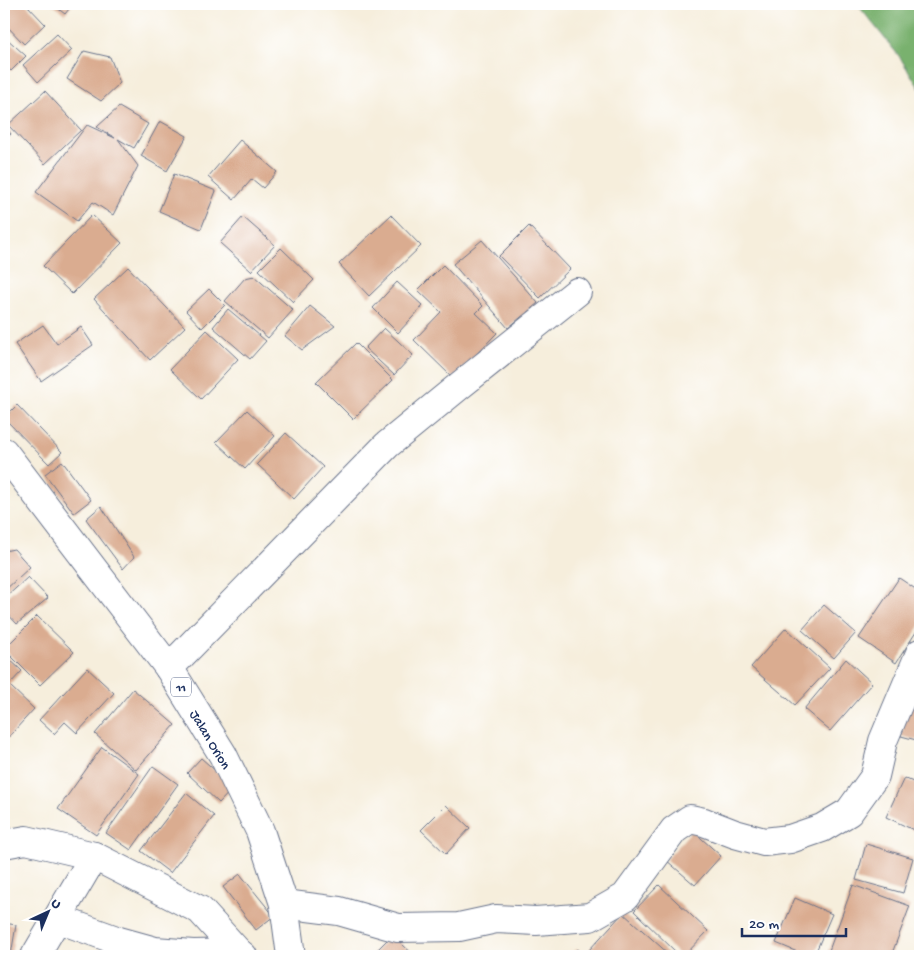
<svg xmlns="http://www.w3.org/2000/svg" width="924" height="960" viewBox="0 0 924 960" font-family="'Gochi Hand',sans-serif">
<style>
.forest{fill:#79b16e;stroke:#4a7066}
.building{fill:#daac90}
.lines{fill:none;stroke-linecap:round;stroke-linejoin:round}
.minor-casing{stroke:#68728a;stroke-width:30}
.trunk-casing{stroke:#68728a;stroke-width:30}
.minor{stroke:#fff;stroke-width:28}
.trunk{stroke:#fff;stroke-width:28}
.labels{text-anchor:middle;stroke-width:4;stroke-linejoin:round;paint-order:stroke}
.shield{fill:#fff;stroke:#5f6d8e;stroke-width:1}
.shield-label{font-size:12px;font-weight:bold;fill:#1b2f5e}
.street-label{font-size:14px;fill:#1b2f5e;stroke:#fff}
</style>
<rect width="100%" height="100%" fill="#fff"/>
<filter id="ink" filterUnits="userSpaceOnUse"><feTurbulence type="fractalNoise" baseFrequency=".02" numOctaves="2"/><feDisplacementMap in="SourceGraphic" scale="10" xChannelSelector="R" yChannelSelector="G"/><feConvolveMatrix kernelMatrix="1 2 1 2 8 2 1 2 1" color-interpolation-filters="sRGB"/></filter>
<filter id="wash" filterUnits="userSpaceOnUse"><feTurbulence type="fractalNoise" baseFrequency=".0096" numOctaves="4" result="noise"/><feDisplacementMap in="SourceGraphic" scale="20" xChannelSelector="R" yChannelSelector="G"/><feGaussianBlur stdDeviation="1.12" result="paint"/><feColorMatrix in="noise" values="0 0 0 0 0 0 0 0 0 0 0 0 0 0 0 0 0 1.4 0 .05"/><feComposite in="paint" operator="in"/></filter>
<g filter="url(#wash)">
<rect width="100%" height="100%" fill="#f6eedc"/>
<!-- forest -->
<polygon class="forest" points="857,4 920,4 920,89 899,56"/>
<g id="blocks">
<!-- building -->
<g class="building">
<polygon points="4,4 26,4 45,24 24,44 4,23"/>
<polygon points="52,4 73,4 65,14"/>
<polygon points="57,34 72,50 38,82 23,65"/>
<polygon points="4,36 26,56 11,71 4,64"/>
<polygon points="84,51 110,57 120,83 101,101 67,79"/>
<polygon points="45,91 81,130 45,164 8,125"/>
<polygon points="119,107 148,124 134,148 118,139 138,166 113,215 93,202 77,221 36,192 87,125 115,138 97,127"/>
<polygon points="160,121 187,136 167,171 141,156"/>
<polygon points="4,126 11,134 4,141"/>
<polygon points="240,140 277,172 263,188 252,179 234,200 208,177"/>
<polygon points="174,174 216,191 201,229 159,211"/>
<polygon points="92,215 122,243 72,294 43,266"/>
<polygon points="391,215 421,246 369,296 339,264"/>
<polygon points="243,217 275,245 251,271 220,243"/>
<polygon points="529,226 570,269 540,298 499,256"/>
<polygon points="482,240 538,303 508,328 453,264"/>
<polygon points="281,248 314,280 293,302 259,270"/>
<polygon points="443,265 483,306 476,313 497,333 453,378 414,340 441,312 418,290"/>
<polygon points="128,267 185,327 150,360 94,299"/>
<polygon points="254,276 293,310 268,338 225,301 245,278"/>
<polygon points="397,282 423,306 398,333 373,308"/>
<polygon points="209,289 225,305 202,328 186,311"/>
<polygon points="310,306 335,326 302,350 285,336"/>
<polygon points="228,309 266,341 250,359 213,327"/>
<polygon points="43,325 57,344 81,327 93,345 41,381 15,344"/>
<polygon points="384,328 413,355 394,375 365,348"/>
<polygon points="207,330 238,359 201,399 170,369"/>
<polygon points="356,343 393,380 353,419 316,382"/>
<polygon points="17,405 62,452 49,464 4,418"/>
<polygon points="247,410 275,436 245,469 216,442"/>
<polygon points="286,433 323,467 294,499 257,464"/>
<polygon points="62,461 91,500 74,513 45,474"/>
<polygon points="101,506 134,557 123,569 86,519"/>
<polygon points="14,549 30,567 4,591 4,551"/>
<polygon points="28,577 48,598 17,624 4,610 4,599"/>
<polygon points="899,578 920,592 920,626 896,663 859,638"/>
<polygon points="824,605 856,633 834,658 802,630"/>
<polygon points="37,616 74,652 40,685 4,649"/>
<polygon points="786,628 830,668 795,705 751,667"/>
<polygon points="4,654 22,671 9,685 34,709 4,742"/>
<polygon points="846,659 872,683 830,731 804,709"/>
<polygon points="87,668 114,693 77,733 65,722 54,734 39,720"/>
<polygon points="133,689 175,725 136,770 95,734"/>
<polygon points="910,703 920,706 920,741 901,736"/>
<polygon points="102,747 139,774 96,835 58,809"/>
<polygon points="201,758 234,787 219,803 187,773"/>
<polygon points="153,766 178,784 131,850 106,833"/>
<polygon points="904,778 920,785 920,833 886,817"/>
<polygon points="186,793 214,816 170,873 141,851"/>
<polygon points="446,805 470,828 446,854 421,830"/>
<polygon points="692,830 721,856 695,885 666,860"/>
<polygon points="866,844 913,858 903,893 856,880"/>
<polygon points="240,874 274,916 256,930 223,887"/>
<polygon points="659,885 708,931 684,956 680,956 634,911"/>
<polygon points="853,885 910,906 891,956 827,956"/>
<polygon points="795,898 832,914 814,956 807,956 776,943"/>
<polygon points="623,913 671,956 597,956 589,950"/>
<polygon points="4,923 16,925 11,955 4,954"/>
<polygon points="392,935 415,956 371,956"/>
<polygon points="577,949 585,956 570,956"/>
</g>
</g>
</g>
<g filter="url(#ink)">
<use href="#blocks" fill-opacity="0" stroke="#68728a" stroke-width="1"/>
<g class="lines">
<defs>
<g id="minor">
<polyline points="169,668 387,445 458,387 577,292"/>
<polyline points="4,844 26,840 94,856 200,910 239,953"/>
<polyline points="284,904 339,911 398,928 459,927 496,919 536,921 590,917 625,897 674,830 690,819 704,822 735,834 764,842 790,839 822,828 849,812 875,776 883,741 920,653"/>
<polyline points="58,919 119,941 155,951 193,954 239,953 243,956"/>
<polyline points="35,956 94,856"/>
</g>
<polyline id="trunk" points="4,452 169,668 223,755 260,831 284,904 291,956"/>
</defs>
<!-- minor casing -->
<use href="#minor" class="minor-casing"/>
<!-- trunk casing -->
<use href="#trunk" class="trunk-casing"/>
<!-- minor -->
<use href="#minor" class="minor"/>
<!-- trunk -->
<use href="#trunk" class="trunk"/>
</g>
</g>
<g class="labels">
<!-- shield labels -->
<rect class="shield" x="171" y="677.5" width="20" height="19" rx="4"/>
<g class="shield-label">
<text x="181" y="691">11</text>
</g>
<!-- street labels -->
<g class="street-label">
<text transform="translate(211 739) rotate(59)" y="5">Jalan Orion</text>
</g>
</g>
<!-- margin -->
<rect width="924" height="960" fill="none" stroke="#fff" stroke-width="20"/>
<!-- north arrow -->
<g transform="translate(48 912) rotate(44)" stroke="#ffffff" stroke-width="4" paint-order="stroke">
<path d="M0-4L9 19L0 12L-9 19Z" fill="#1b2f5e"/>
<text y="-8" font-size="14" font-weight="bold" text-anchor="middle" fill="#1b2f5e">U</text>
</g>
<!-- scale -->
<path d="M742 928v8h104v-8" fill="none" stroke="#1b2f5e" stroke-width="2.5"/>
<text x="749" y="928" font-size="15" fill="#1b2f5e" stroke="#ffffff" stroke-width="4" paint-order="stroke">20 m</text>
</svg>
